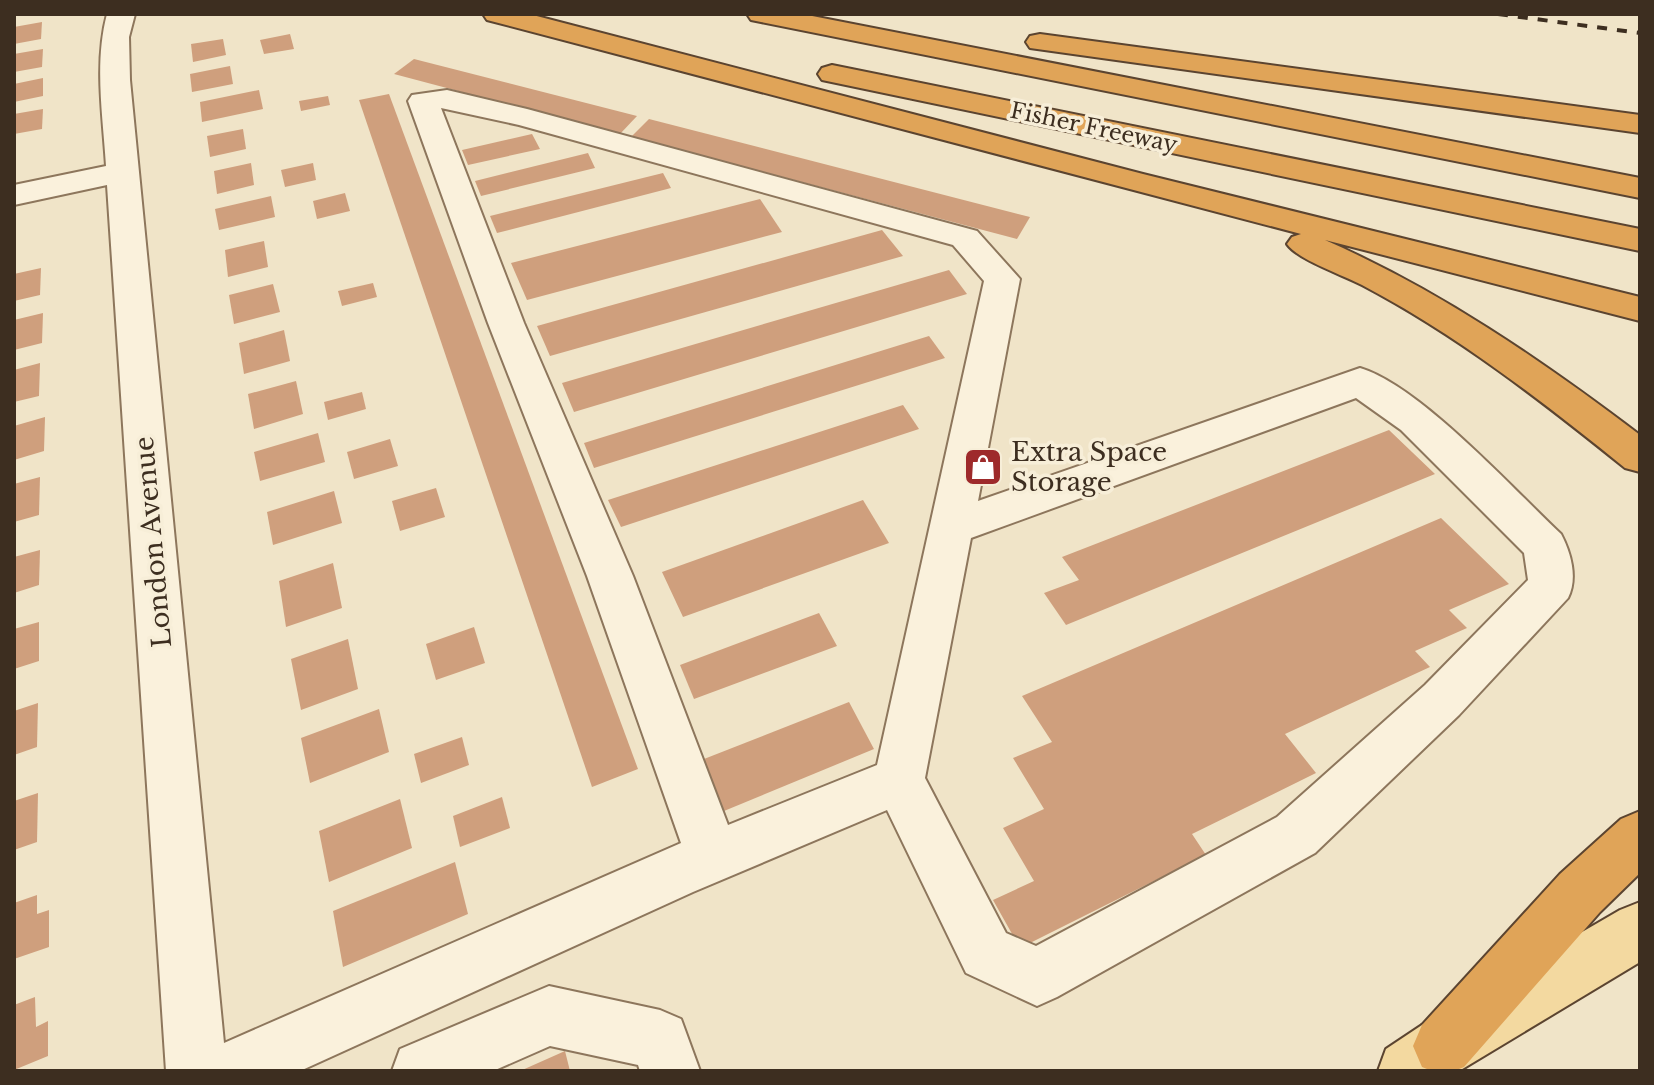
<svg xmlns="http://www.w3.org/2000/svg" width="1654" height="1085" viewBox="0 0 1654 1085" font-family="'Libre Baskerville',serif">
<style>
.building{fill:#cf9f7d}
.lines{fill:none;stroke-linecap:round;stroke-linejoin:round}
.minor-casing{stroke:#8d765c;stroke-width:4}
.major-casing{stroke:#5b4430;stroke-width:4}
.highway-casing{stroke:#5b4430;stroke-width:4}
.minor{fill:#faf1dc;fill-rule:evenodd}
.major{fill:#f3d9a0;fill-rule:evenodd}
.highway{fill:#e0a458;fill-rule:evenodd}
.rail{stroke:#3d2e20;stroke-width:4;stroke-dasharray:10 10;stroke-linecap:butt}
.labels{text-anchor:middle;stroke-width:7;stroke-linejoin:round;paint-order:stroke}
.far-street-label{font-size:22px;fill:#3d2e20;stroke:#f7eed8}
.poi-label{font-size:26px;fill:#3d2e20;stroke:#f7eed8;text-anchor:start}
.street-label{font-size:26px;fill:#3d2e20;stroke:#f7eed8}
</style>
<rect width="100%" height="100%" fill="#f0e4c8"/>
<!-- building -->
<g class="building">
<polygon points="42,22 41,39 14,44 14,27"/>
<polygon points="290,34 294,49 264,54 260,40"/>
<polygon points="223,39 226,55 193,62 191,44"/>
<polygon points="43,49 42,67 14,72 14,54"/>
<polygon points="414,59 637,116 620,134 394,74"/>
<polygon points="230,66 233,84 192,92 190,74"/>
<polygon points="43,78 43,96 14,102 14,84"/>
<polygon points="259,90 263,109 202,122 200,102"/>
<polygon points="389,94 638,769 592,787 359,100"/>
<polygon points="328,96 330,105 301,111 299,101"/>
<polygon points="43,109 42,129 14,134 14,114"/>
<polygon points="649,119 1030,217 1017,239 631,137"/>
<polygon points="243,129 246,149 210,157 207,136"/>
<polygon points="532,134 540,149 468,165 462,150"/>
<polygon points="588,153 595,168 481,196 475,181"/>
<polygon points="251,163 254,185 217,194 214,171"/>
<polygon points="313,163 316,180 285,187 281,170"/>
<polygon points="663,173 671,188 497,233 490,216"/>
<polygon points="345,193 350,211 317,219 313,201"/>
<polygon points="271,196 275,217 219,230 215,209"/>
<polygon points="760,199 782,232 527,300 511,263"/>
<polygon points="882,230 903,256 550,356 537,326"/>
<polygon points="264,241 268,267 228,277 225,250"/>
<polygon points="41,268 40,295 14,301 14,274"/>
<polygon points="949,270 967,294 574,412 562,383"/>
<polygon points="373,283 377,297 342,306 338,291"/>
<polygon points="273,284 280,312 234,324 229,295"/>
<polygon points="43,313 42,343 14,350 14,320"/>
<polygon points="284,330 290,361 244,374 239,343"/>
<polygon points="929,336 945,358 594,468 584,443"/>
<polygon points="40,363 39,396 14,402 14,370"/>
<polygon points="296,381 303,414 254,429 248,394"/>
<polygon points="362,392 366,409 328,420 324,402"/>
<polygon points="903,405 919,429 621,527 608,500"/>
<polygon points="45,417 44,451 14,460 14,426"/>
<polygon points="1389,430 1435,474 1066,625 1044,593 1079,580 1062,557"/>
<polygon points="318,433 325,462 260,481 254,452"/>
<polygon points="390,439 398,466 354,479 347,452"/>
<polygon points="40,477 39,515 14,522 14,484"/>
<polygon points="436,488 445,517 400,531 392,501"/>
<polygon points="334,491 342,523 273,545 267,512"/>
<polygon points="863,500 889,543 683,617 662,572"/>
<polygon points="1441,518 1509,584 1449,610 1467,628 1415,651 1430,667 1285,734 1316,773 1192,834 1206,855 1020,948 993,900 1034,881 1003,828 1044,809 1013,758 1052,742 1022,696"/>
<polygon points="40,550 39,585 14,593 14,557"/>
<polygon points="333,563 342,608 286,627 279,581"/>
<polygon points="819,613 837,646 694,699 680,665"/>
<polygon points="39,622 39,661 14,669 14,629"/>
<polygon points="474,627 485,663 436,680 426,644"/>
<polygon points="348,639 358,689 301,710 291,659"/>
<polygon points="849,702 874,749 724,811 704,759"/>
<polygon points="38,703 37,747 14,755 14,711"/>
<polygon points="379,709 389,752 310,783 301,738"/>
<polygon points="462,737 469,765 421,783 414,754"/>
<polygon points="38,793 37,842 14,850 14,801"/>
<polygon points="502,797 510,828 460,847 453,816"/>
<polygon points="400,799 412,848 329,882 319,831"/>
<polygon points="455,862 468,914 343,967 333,911"/>
<polygon points="37,895 37,914 49,910 49,947 14,959 14,903"/>
<polygon points="35,997 36,1027 48,1021 48,1056 14,1070 14,1005"/>
<polygon points="565,1051 570,1071 520,1071"/>
</g>
<g class="lines">
<defs>
<g id="minor">
<path d="M 107,14 L 135,14 L 129,37 L 130,80 L 224,1043 L 681,843 L 587,576 L 488,323 L 408,101 L 412,95 L 447,90 L 527,109 L 977,231 L 1020,279 L 978,501 L 1360,368 C 1420,386 1513,489 1561,534 C 1571,553 1578,578 1568,598 L 1459,715 L 1315,853 L 1057,997 L 1037,1006 L 966,973 L 887,810 L 693,892 L 300,1071 L 166,1071 L 107,185 L 14,205 L 14,185 L 106,166 C 103,116 94,63 107,14 ZM 441,108 L 519,125 L 953,245 L 984,281 L 877,765 L 728,825 L 633,576 L 524,323 ZM 1356,398 L 1401,430 L 1524,553 L 1528,580 L 1425,685 L 1277,817 L 1036,946 L 1006,933 L 925,778 L 971,538 Z"/>
<polygon points="549,986 660,1010 681,1019 700,1071 640,1071 638,1065 550,1046 493,1071 392,1071 400,1049"/>
</g>
<polygon id="major" points="1640,902 1640,962 1459,1071 1378,1071 1386,1049 1422,1025 1620,910"/>
<g id="highway">
<path d="M 483,14 L 529,14 L 1143,174 L 1640,297 L 1640,321 L 1325,240 C 1439,290 1541,360 1640,435 L 1640,472 L 1625,468 C 1542,401 1457,335 1362,285 C 1343,275 1298,260 1287,244 L 1292,237 L 1301,234 L 487,20 Z"/>
<polygon points="747,14 802,14 1640,178 1640,198 761,22 751,20"/>
<polygon points="1040,34 1640,115 1640,133 1030,48 1026,42 1030,36"/>
<polygon points="832,65 1640,229 1640,251 822,80 818,74 822,68"/>
<path d="M 1640,811 L 1640,873 L 1600,912 L 1464,1067 C 1451,1073 1435,1073 1422,1067 L 1413,1046 L 1422,1025 L 1560,874 L 1621,819 Z"/>
</g>
</defs>
<!-- minor casing -->
<use href="#minor" class="minor-casing"/>
<!-- major casing -->
<use href="#major" class="major-casing"/>
<!-- highway casing -->
<use href="#highway" class="highway-casing"/>
<!-- minor -->
<use href="#minor" class="minor"/>
<!-- major -->
<use href="#major" class="major"/>
<!-- highway -->
<use href="#highway" class="highway"/>
<!-- rail -->
<polyline class="rail" points="1498,14 1640,33"/>
</g>
<!-- icons -->
<defs>
<symbol id="shop-square" viewBox="-11 -11 22 22"><rect x="-9" y="-9" width="18" height="18" rx="4" fill="#9e2a2b" stroke="#f7eed8"/><path d="M-5-2.5h2.3a2.7 3.5 0 0 1 5.4 0H5L5.5 6h-11ZM-1.5-2.5h3a1.5 2.3 0 0 0-3 0Z" fill="#fff"/></symbol>
</defs>
<g fill-rule="evenodd">
<use href="#shop-square" x="961" y="445" width="44" height="44"/>
</g>
<g class="labels">
<!-- far-street labels -->
<g class="far-street-label">
<text transform="translate(1094 127) rotate(12)" y="8">Fisher Freeway</text>
</g>
<!-- poi labels -->
<g class="poi-label">
<text x="1011" y="461">Extra Space<tspan x="1011" dy="30">Storage</tspan></text>
</g>
<!-- street labels -->
<g class="street-label">
<text transform="translate(153 542) rotate(-95)" y="9">London Avenue</text>
</g>
</g>
<!-- border -->
<rect width="1654" height="1085" fill="none" stroke="#3d2e20" stroke-width="32"/>
</svg>
